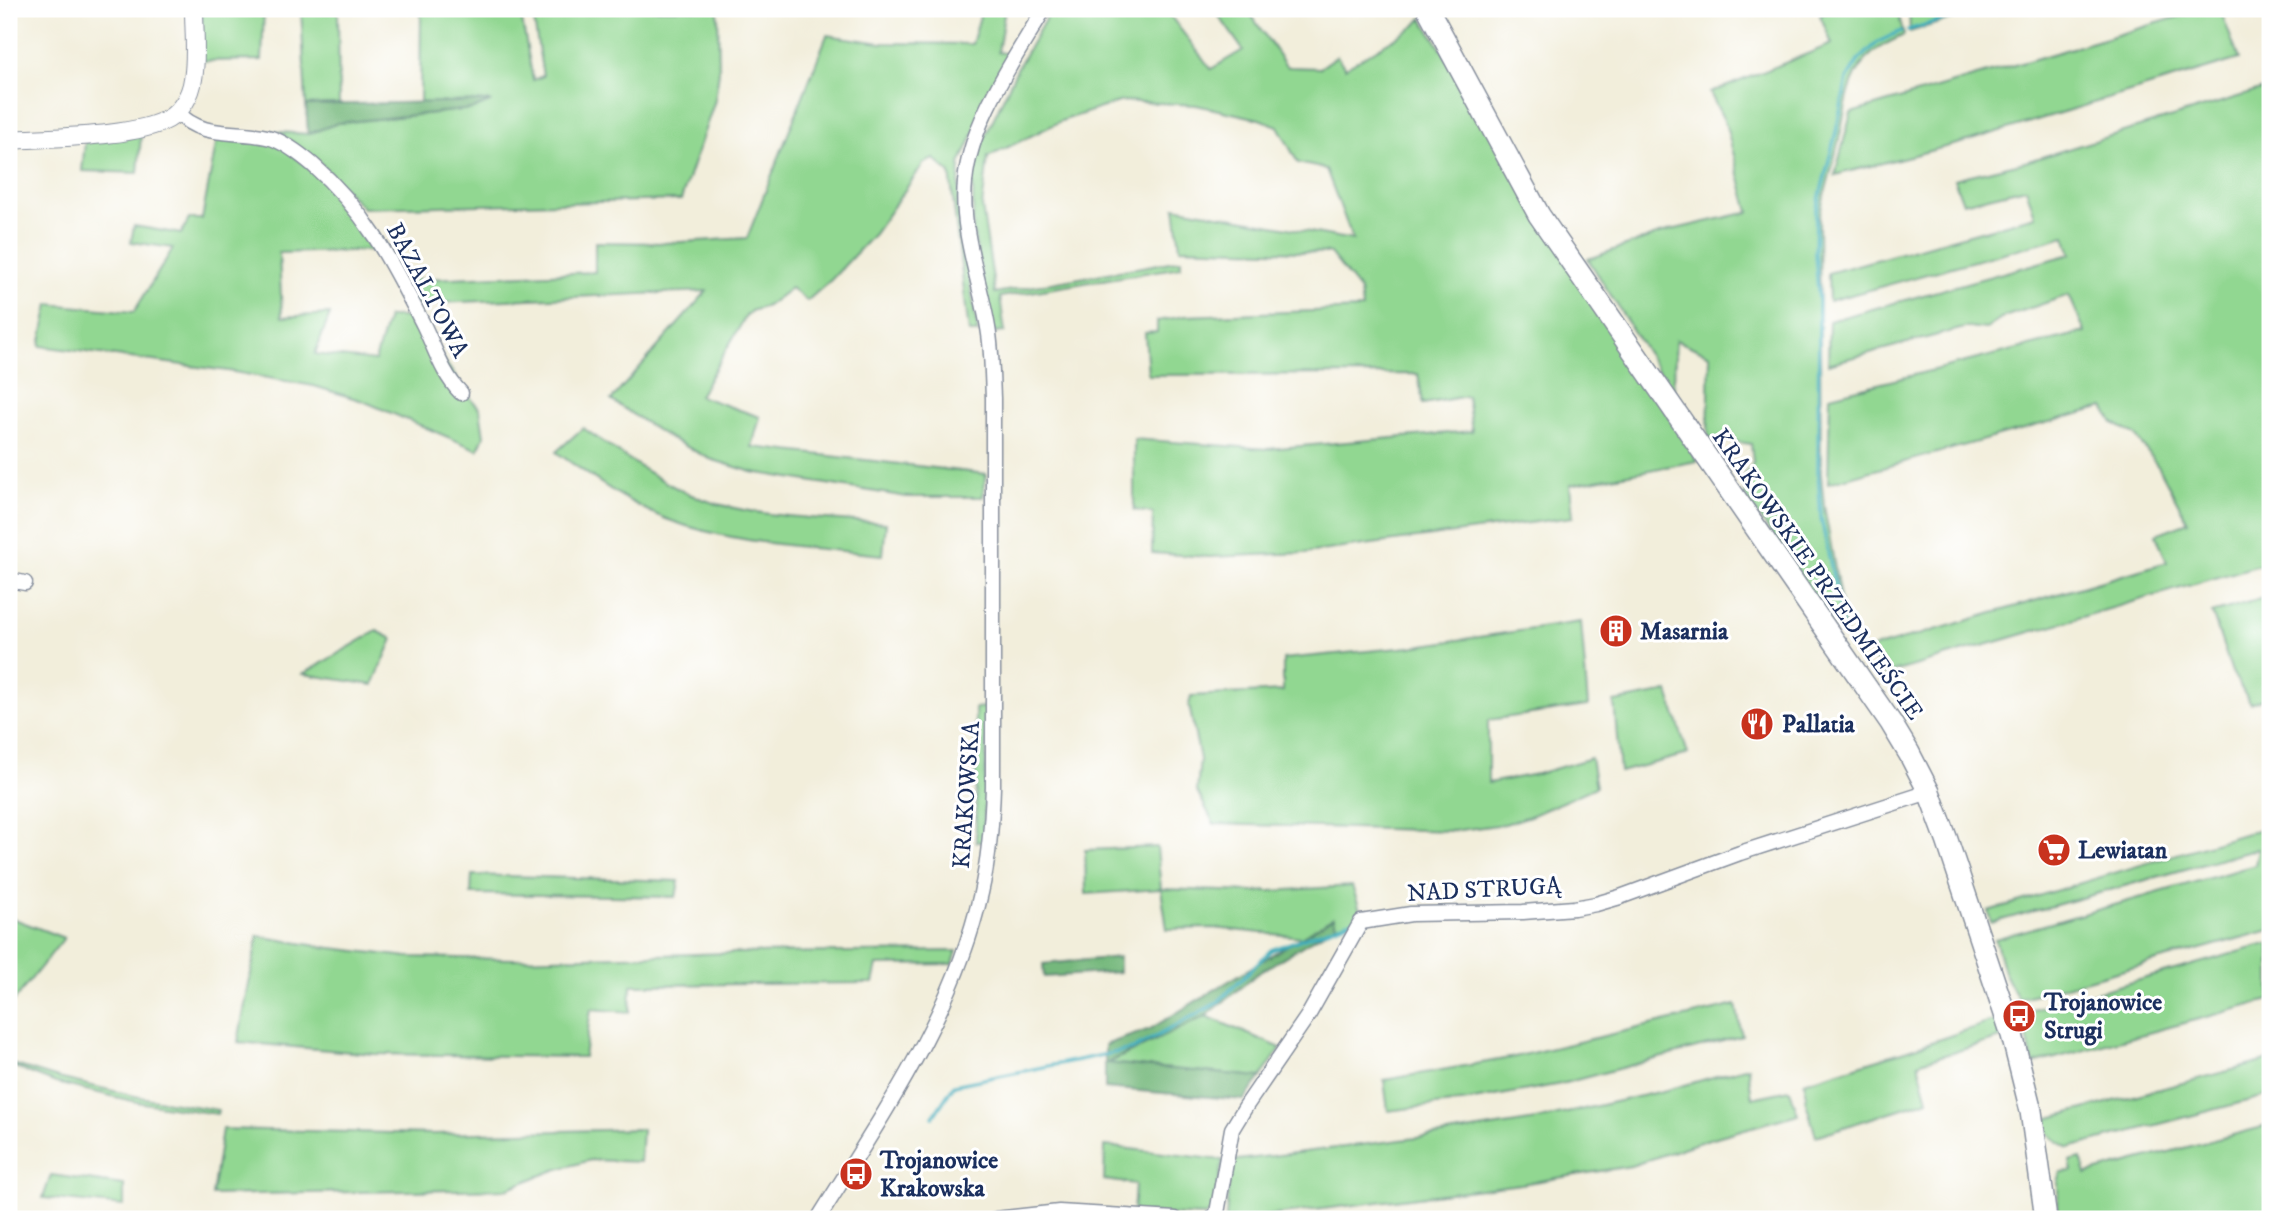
<svg xmlns="http://www.w3.org/2000/svg" width="2279" height="1228" viewBox="0 0 2279 1228" font-family="'IM FELL DW Pica',serif">
<style>
.green{fill:#91d791;stroke:#568378;stroke-width:2}
.forest{fill:#74b87b;stroke:#48746c;stroke-width:2}
.lines{fill:none;stroke-linecap:round;stroke-linejoin:round}
.stream{stroke:#40aebd;stroke-width:3.5}
.minor-casing{stroke:#868e9c;stroke-width:17}
.tertiary-casing{stroke:#868e9c;stroke-width:20}
.secondary-casing{stroke:#868e9c;stroke-width:24}
.minor{stroke:#fff;stroke-width:14}
.tertiary{stroke:#fff;stroke-width:18}
.secondary{stroke:#fff;stroke-width:21}
.labels{text-anchor:middle;stroke-width:6;stroke-linejoin:round;paint-order:stroke}
.street-label{font-size:24px;fill:#1b2f5e;stroke:#fff}
.poi-label{font-size:24px;font-weight:bold;fill:#1b2f5e;stroke:#fff;text-anchor:start}
</style>
<rect width="100%" height="100%" fill="#fff"/>
<filter id="ink" filterUnits="userSpaceOnUse"><feTurbulence type="fractalNoise" baseFrequency=".0143" numOctaves="2"/><feDisplacementMap in="SourceGraphic" scale="14" xChannelSelector="R" yChannelSelector="G"/><feConvolveMatrix kernelMatrix="1 2 1 2 8 2 1 2 1" color-interpolation-filters="sRGB"/></filter>
<filter id="wash" filterUnits="userSpaceOnUse"><feTurbulence type="fractalNoise" baseFrequency=".00686" numOctaves="4" result="noise"/><feDisplacementMap in="SourceGraphic" scale="28" xChannelSelector="R" yChannelSelector="G"/><feGaussianBlur stdDeviation="1.57" result="paint"/><feColorMatrix in="noise" values="0 0 0 0 0 0 0 0 0 0 0 0 0 0 0 0 0 1.4 0 .05"/><feComposite in="paint" operator="in"/></filter>
<g filter="url(#wash)">
<rect width="100%" height="100%" fill="#f2eedb"/>
<!-- green -->
<g class="green">
<polygon points="202,9 264,9 262,60 201,61"/>
<polygon points="301,9 338,9 339,104 306,105"/>
<polygon points="421,9 520,9 533,80 543,76 532,9 718,9 719,72 715,100 681,200 363,208 318,161 278,132 308,134 338,123 473,109 489,102 420,104"/>
<polygon points="982,9 1005,9 998,52 1009,54 960,164 958,206 978,333 969,333 950,173 934,159 924,163 874,234 831,280 807,301 791,288 767,306 751,311 746,316 699,396 760,417 752,447 986,474 983,497 907,497 752,472 710,459 664,435 611,400 707,291 416,304 404,280 595,272 595,242 664,243 747,238 827,35 881,43 972,44"/>
<polygon points="1051,9 1165,9 1211,69 1243,50 1214,9 1247,9 1286,66 1290,67 1320,68 1337,56 1345,68 1415,26 1422,18 1697,461 1570,485 1573,517 1305,553 1209,557 1152,553 1153,513 1134,510 1134,439 1267,449 1472,431 1467,396 1423,404 1418,374 1148,375 1145,333 1157,332 1157,321 1185,316 1362,309 1360,291 1330,253 1180,248 1175,207 1353,240 1326,169 1298,163 1278,126 1259,119 1196,105 1122,101 1061,121 988,157 982,207 995,293 1181,260 1181,267 1000,297 1005,332 993,333 973,230 973,170 980,147 1018,67"/>
<path d="M 1835,9 L 1897,9 L 1904,35 C 1889,42 1874,49 1864,62 C 1847,83 1845,113 1839,139 C 1833,165 1825,191 1819,217 L 1821,474 L 1824,506 L 1846,632 L 1843,636 L 1745,497 L 1745,474 L 1753,463 L 1751,444 L 1708,438 L 1710,355 L 1676,340 L 1673,394 L 1588,259 L 1671,230 L 1749,212 L 1725,122 L 1710,93 L 1832,44 L 1820,15 Z"/>
<polygon points="1909,9 1985,9 1910,32"/>
<polygon points="2205,9 2220,9 2239,59 1961,143 1835,175 1851,113"/>
<polygon points="2270,87 2270,562 1883,675 1870,649 2167,562 2156,534 2188,522 2159,468 2135,435 2113,423 2104,407 1828,483 1830,396 2085,332 2069,295 2004,317 1986,329 1968,327 1828,364 1829,321 2071,254 2065,236 1829,301 1828,273 2035,216 2026,188 1963,203 1954,179 2025,162"/>
<polygon points="141,135 138,173 82,171 85,142"/>
<polygon points="217,139 267,140 284,148 334,189 382,250 279,253 282,317 330,314 315,354 375,361 388,317 415,317 467,394 480,409 484,436 478,450 363,401 314,386 228,371 40,346 49,304 134,312 173,248 131,242 134,226 181,234 189,219 202,219"/>
<path d="M 583,428 C 617,451 651,477 689,494 C 748,519 823,518 886,523 L 883,555 C 810,547 735,545 666,519 C 628,504 589,475 556,452 Z"/>
<polygon points="2270,596 2270,697 2250,703 2232,672 2212,613"/>
<polygon points="1581,622 1588,706 1488,720 1488,783 1537,774 1591,758 1596,787 1533,815 1505,824 1453,831 1214,824 1197,791 1200,759 1189,705 1191,696 1283,691 1283,659 1410,647"/>
<polygon points="377,631 393,639 373,685 303,674"/>
<polygon points="1668,692 1688,754 1620,772 1614,702"/>
<polygon points="988,707 983,842 976,842 975,708"/>
<polygon points="2270,826 2270,930 2018,999 2004,972 1995,939 2255,865 2258,849 1991,923 1988,911"/>
<polygon points="1157,847 1161,889 1254,892 1352,886 1362,915 1357,921 1336,925 1333,917 1302,937 1213,928 1167,929 1161,889 1086,894 1085,850"/>
<polygon points="472,875 679,881 676,897 471,894"/>
<polygon points="9,917 64,938 9,1007"/>
<polygon points="258,936 323,947 408,957 513,959 731,953 957,951 953,964 877,965 873,983 631,985 630,1012 591,1009 584,1057 374,1054 238,1042"/>
<polygon points="2270,943 2270,1000 2033,1064 2022,1013"/>
<polygon points="1736,1005 1742,1036 1561,1084 1468,1101 1388,1111 1384,1080 1510,1058"/>
<polygon points="1206,1016 1281,1048 1261,1077 1106,1064"/>
<polygon points="1996,1020 2001,1038 1918,1063 1928,1100 1816,1136 1805,1099 1807,1096 1804,1082 1908,1050"/>
<path d="M 2270,1060 L 2270,1095 L 2069,1148 C 2056,1141 2046,1135 2042,1120 Z"/>
<polygon points="9,1063 58,1078 139,1097 218,1110 217,1114 137,1102 56,1083 9,1065"/>
<polygon points="1748,1067 1752,1098 1790,1090 1798,1114 1706,1140 1631,1166 1521,1184 1244,1219 1226,1219 1230,1161 1441,1135 1536,1120 1667,1090"/>
<polygon points="2270,1125 2270,1219 2058,1219 2058,1182 2061,1172 2072,1171 2070,1161 2081,1158 2086,1174"/>
<polygon points="222,1129 434,1134 642,1129 640,1162 591,1160 555,1170 506,1189 212,1195"/>
<polygon points="1105,1146 1223,1160 1213,1210 1205,1216 1133,1213 1135,1184 1104,1180"/>
<polygon points="51,1175 124,1185 124,1206 43,1198"/>
</g>
<!-- forest -->
<g class="forest">
<polygon points="492,101 473,109 338,123 308,134 306,105"/>
<polygon points="1334,917 1336,925 1257,974 1206,1016 1107,1063 1261,1077 1244,1100 1105,1088 1105,1045 1150,1029"/>
<polygon points="1119,957 1119,972 1044,977 1043,964"/>
</g>
<g class="lines">
<!-- stream -->
<g class="stream">
<polyline points="1908,30 1979,9"/>
<polyline points="1838,629 1841,625 1841,616 1821,518 1818,472 1819,302 1815,254 1816,212 1836,132 1847,79 1858,61 1878,42 1901,31"/>
<polyline points="933,1117 954,1085 1133,1049 1217,1003 1271,950 1357,919"/>
</g>
</g>
</g>
<g filter="url(#ink)">
<g class="lines">
<defs>
<g id="minor">
<path d="M 177,112 C 202,140 239,129 271,138 C 286,143 300,154 312,164 C 366,211 391,261 423,324 C 435,348 442,374 461,393"/>
<polyline points="9,580 25,583"/>
<path d="M 818,1219 C 882,1116 954,1013 981,893 C 989,858 992,822 993,787 L 993,398 C 992,377 992,355 989,334 C 982,284 960,234 965,182 C 971,120 1013,62 1044,9"/>
<polyline points="996,1219 1059,1212 1175,1219"/>
<polyline points="1212,1219 1217,1213 1232,1129 1246,1106 1309,1014 1361,922 1411,914 1523,912 1574,908 1596,904 1620,897 1740,853 1929,792"/>
</g>
<path id="tertiary" d="M 9,140 C 51,137 133,138 168,119 C 182,111 191,94 193,79 C 197,57 194,31 194,9"/>
<polyline id="secondary" points="1428,9 1539,215 1891,723 1909,753 1929,792 1947,840 2012,1035 2031,1111 2046,1219"/>
</defs>
<!-- minor casing -->
<use href="#minor" class="minor-casing"/>
<!-- tertiary casing -->
<use href="#tertiary" class="tertiary-casing"/>
<!-- secondary casing -->
<use href="#secondary" class="secondary-casing"/>
<!-- minor -->
<use href="#minor" class="minor"/>
<!-- tertiary -->
<use href="#tertiary" class="tertiary"/>
<!-- secondary -->
<use href="#secondary" class="secondary"/>
</g>
</g>
<!-- icons -->
<defs>
<symbol id="building-disc" viewBox="-11 -11 22 22"><circle r="9.5" fill="#c8321e" stroke="#fff"/><path d="M-4-6H4V6H1V3H-1V6H-4ZM-2.5-4.3h1.7v1.8h-1.7ZM.8-4.3h1.7v1.8H.8ZM-2.5-1h1.7V.8h-1.7ZM.8-1h1.7V.8H.8Z" fill="#fff"/></symbol>
<symbol id="restaurant-disc" viewBox="-11 -11 22 22"><circle r="9.5" fill="#c8321e" stroke="#fff"/><path d="M-5-6h1v4h1v-4h1v4h1v-4h1v5L-1.5 .5V6h-2V.5L-5-1ZM5-6V6H3V1.5H1.5Q1.5-4 5-6Z" fill="#fff"/></symbol>
<symbol id="supermarket-disc" viewBox="-11 -11 22 22"><circle r="9.5" fill="#c8321e" stroke="#fff"/><path d="M-6-5.5h2.5l.6 2H6L4.5 2H-2.5L-4.4-4H-6ZM-1.5 3.2a1.3 1.3 0 1 0 .1 0ZM3 3.2a1.3 1.3 0 1 0 .1 0Z" fill="#fff"/></symbol>
<symbol id="bus-disc" viewBox="-11 -11 22 22"><circle r="9.5" fill="#c8321e" stroke="#fff"/><path d="M-5-6H5V4H4V6H2V4H-2V6H-4V4H-5ZM-3.5-4V0h7V-4ZM-3.5 1.2v1.5H-2V1.2ZM2 1.2v1.5H3.5V1.2Z" fill="#fff"/></symbol>
</defs>
<g fill-rule="evenodd">
<use href="#building-disc" x="1597" y="612" width="38" height="38"/>
<use href="#restaurant-disc" x="1738" y="705" width="38" height="38"/>
<use href="#supermarket-disc" x="2035" y="831" width="38" height="38"/>
<use href="#bus-disc" x="2000" y="997" width="38" height="38"/>
<use href="#bus-disc" x="837" y="1155" width="38" height="38"/>
</g>
<g class="labels">
<!-- street labels -->
<g class="street-label">
<text transform="translate(428 290) rotate(62)" y="8">BAZALTOWA</text>
<text transform="translate(1818 574) rotate(55)" y="8">KRAKOWSKIE PRZEDMIEŚCIE</text>
<text transform="translate(966 795) rotate(-86)" y="8">KRAKOWSKA</text>
<text transform="translate(1484 889) rotate(-3)" y="8">NAD STRUGĄ</text>
</g>
<!-- poi labels -->
<g class="poi-label">
<text x="1640" y="639">Masarnia</text>
<text x="1782" y="732">Pallatia</text>
<text x="2078" y="858">Lewiatan</text>
<text x="2044" y="1010">Trojanowice<tspan x="2044" dy="28">Strugi</tspan></text>
<text x="880" y="1168">Trojanowice<tspan x="880" dy="28">Krakowska</tspan></text>
</g>
</g>
<!-- margin -->
<rect width="2279" height="1228" fill="none" stroke="#fff" stroke-width="35"/>
</svg>
